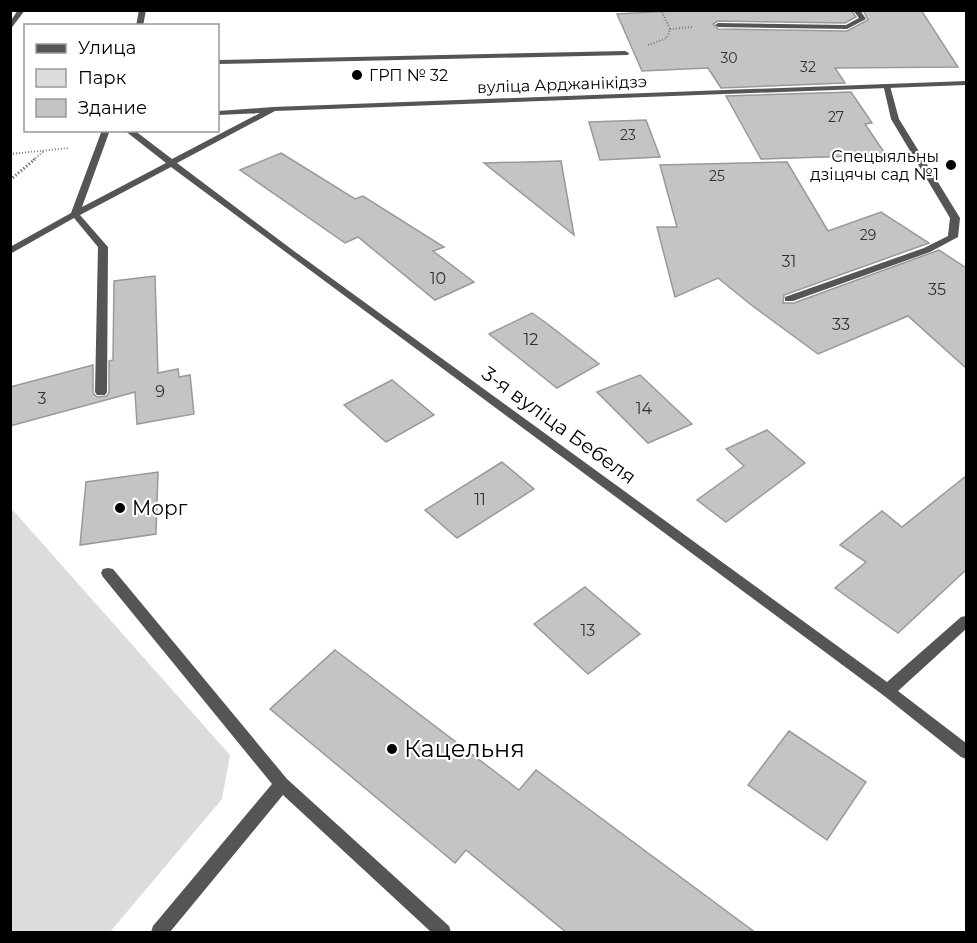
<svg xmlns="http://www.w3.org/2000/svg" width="977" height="943" viewBox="0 0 977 943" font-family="Montserrat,sans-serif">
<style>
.green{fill:#dcdcdc}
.building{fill:#c4c4c4;stroke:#999;stroke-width:1.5}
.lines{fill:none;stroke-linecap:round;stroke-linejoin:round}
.path-far1{stroke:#777;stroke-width:2;stroke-dasharray:1 2;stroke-linecap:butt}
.path{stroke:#777;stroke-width:3;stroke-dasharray:1.5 2;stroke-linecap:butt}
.lane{fill:#555;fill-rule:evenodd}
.street{fill:#555;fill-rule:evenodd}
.poi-dot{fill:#000;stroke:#fff;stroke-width:2}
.labels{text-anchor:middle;stroke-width:4.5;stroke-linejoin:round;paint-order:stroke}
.far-number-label{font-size:14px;fill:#313131}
.far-poi-label{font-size:16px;fill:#000;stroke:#fff;text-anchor:start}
.far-street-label{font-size:16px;fill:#000;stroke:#fff}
.number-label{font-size:16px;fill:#313131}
.street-label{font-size:20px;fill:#000;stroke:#fff}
.poi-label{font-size:20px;fill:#000;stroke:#fff;text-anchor:start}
.near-poi-label{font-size:24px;fill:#000;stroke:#fff;text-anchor:start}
</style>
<rect width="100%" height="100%" fill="#fff"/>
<!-- green -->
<polygon class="green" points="10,507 230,755 222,799 110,932 11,932"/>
<!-- building -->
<g class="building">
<polygon points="689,10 851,10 856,17 845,23 718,21 713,24 718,29 847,31 868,20 863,10 921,10 958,67 835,68 845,83 721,88 708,68 642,71 617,14"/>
<polygon points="851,92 872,123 865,124 886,155 761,159 726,96"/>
<polygon points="646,120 660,157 600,160 589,122"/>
<polygon points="281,153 355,199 363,196 444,247 433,251 474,282 435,300 358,237 345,243 240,170"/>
<polygon points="561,161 574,235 484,163"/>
<polygon points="787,162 828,231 881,212 929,243 784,295 783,303 794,303 939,250 966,268 966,368 908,316 818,354 750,304 718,278 675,297 657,227 677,227 660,165"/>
<polygon points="155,276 158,373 178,369 179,377 190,375 194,414 137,424 135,392 10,426 10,387 93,365 93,393 97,397 107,396 109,392 109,361 113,360 114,281"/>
<polygon points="532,313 545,322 599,364 557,388 489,334"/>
<polygon points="640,375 692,424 648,443 597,392"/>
<polygon points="392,380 434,415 386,442 344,405"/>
<polygon points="767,430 805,463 726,522 697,500 744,466 726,449"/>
<polygon points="502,462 534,489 457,538 425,510"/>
<polygon points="158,472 156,534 80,545 86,482"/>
<polygon points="966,476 966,570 898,633 835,588 866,562 840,545 882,511 902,527"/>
<polygon points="585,587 640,634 588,674 534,624"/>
<polygon points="335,650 519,790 536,770 756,933 567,933 466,850 455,863 270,709"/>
<polygon points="789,731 866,782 827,840 748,785"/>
</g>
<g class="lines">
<!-- path-far1 -->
<g class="path-far1">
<polyline points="670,29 693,27"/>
<polyline points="648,45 667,38 670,29 661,10"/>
<polyline points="10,154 69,148"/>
<polyline points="33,160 44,151"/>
</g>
<!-- path -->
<polyline class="path" points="10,180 35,159"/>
<!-- lane -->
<g class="lane">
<polygon points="18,10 25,10 10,30 10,22"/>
<polygon points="853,10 860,10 866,19 847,29 718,27 715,25 718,23 846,25 859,18"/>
<polygon points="625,51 629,53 628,55 218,64 218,60"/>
<polygon points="883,84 890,86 899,119 960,218 958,237 930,252 793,301 785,301 785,297 924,248 948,236 950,218 891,119"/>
<polygon points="108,568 113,569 287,779 449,926 451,932 431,932 283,795 170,932 151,932 153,926 272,784 103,577 101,573 103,569"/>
</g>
<!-- street -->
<g class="street">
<polygon points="139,10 146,10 143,26 136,26"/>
<polygon points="966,81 966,85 275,111 177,163 294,251 887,682 961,617 966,616 966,629 898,691 966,743 966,759 961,757 883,695 171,167 80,215 108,247 107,392 105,395 97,395 95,392 98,247 74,218 10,254 10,247 71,213 102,130 110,130 82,207 166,163 124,130 134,130 172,159 260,113 218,115 218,111 273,107"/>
</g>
</g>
<!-- markers -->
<g class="poi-dot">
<circle cx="357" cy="75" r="6"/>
<circle cx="951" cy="165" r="6"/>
<circle cx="120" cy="508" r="6"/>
<circle cx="392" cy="749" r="6"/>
</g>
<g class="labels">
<!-- far-number labels -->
<g class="far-number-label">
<text x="729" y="63">30</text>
<text x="808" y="72">32</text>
<text x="836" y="122">27</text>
<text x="628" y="140">23</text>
<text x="717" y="181">25</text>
<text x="868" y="240">29</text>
</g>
<!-- far-poi labels -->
<g class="far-poi-label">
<text x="369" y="81">ГРП № 32</text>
<text x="939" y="162" text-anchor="end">Спецыяльны<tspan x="939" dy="18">дзіцячы сад №1</tspan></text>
</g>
<!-- far-street labels -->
<g class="far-street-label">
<text transform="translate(562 84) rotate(-2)" y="6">вуліца Арджанікідзэ</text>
</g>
<!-- number labels -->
<g class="number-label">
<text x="789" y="267">31</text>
<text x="438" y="284">10</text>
<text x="937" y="295">35</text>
<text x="841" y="330">33</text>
<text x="531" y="345">12</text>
<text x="160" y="397">9</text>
<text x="42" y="404">3</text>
<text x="644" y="414">14</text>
<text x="480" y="505">11</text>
<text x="588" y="636">13</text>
</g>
<!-- street labels -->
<g class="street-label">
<text transform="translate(559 425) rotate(36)" y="7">3-я вуліца Бебеля</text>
</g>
<!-- poi labels -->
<g class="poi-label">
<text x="132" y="515">Морг</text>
</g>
<!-- near-poi labels -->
<g class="near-poi-label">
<text x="404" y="757">Кацельня</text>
</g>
</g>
<!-- border -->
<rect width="977" height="943" fill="none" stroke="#000000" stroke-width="24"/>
<!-- legend -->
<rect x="24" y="24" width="195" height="108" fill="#ffffff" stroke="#999999" stroke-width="1.5"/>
<rect x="36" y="44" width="30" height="9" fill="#555555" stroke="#999999" stroke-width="1.5"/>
<text x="78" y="54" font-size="18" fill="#000000">Улица</text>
<rect x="36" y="69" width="30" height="18" fill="#dcdcdc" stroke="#999999" stroke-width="1.5"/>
<text x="78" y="84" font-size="18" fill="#000000">Парк</text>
<rect x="36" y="99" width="30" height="18" fill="#c4c4c4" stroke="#999999" stroke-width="1.5"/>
<text x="78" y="114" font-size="18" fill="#000000">Здание</text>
</svg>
